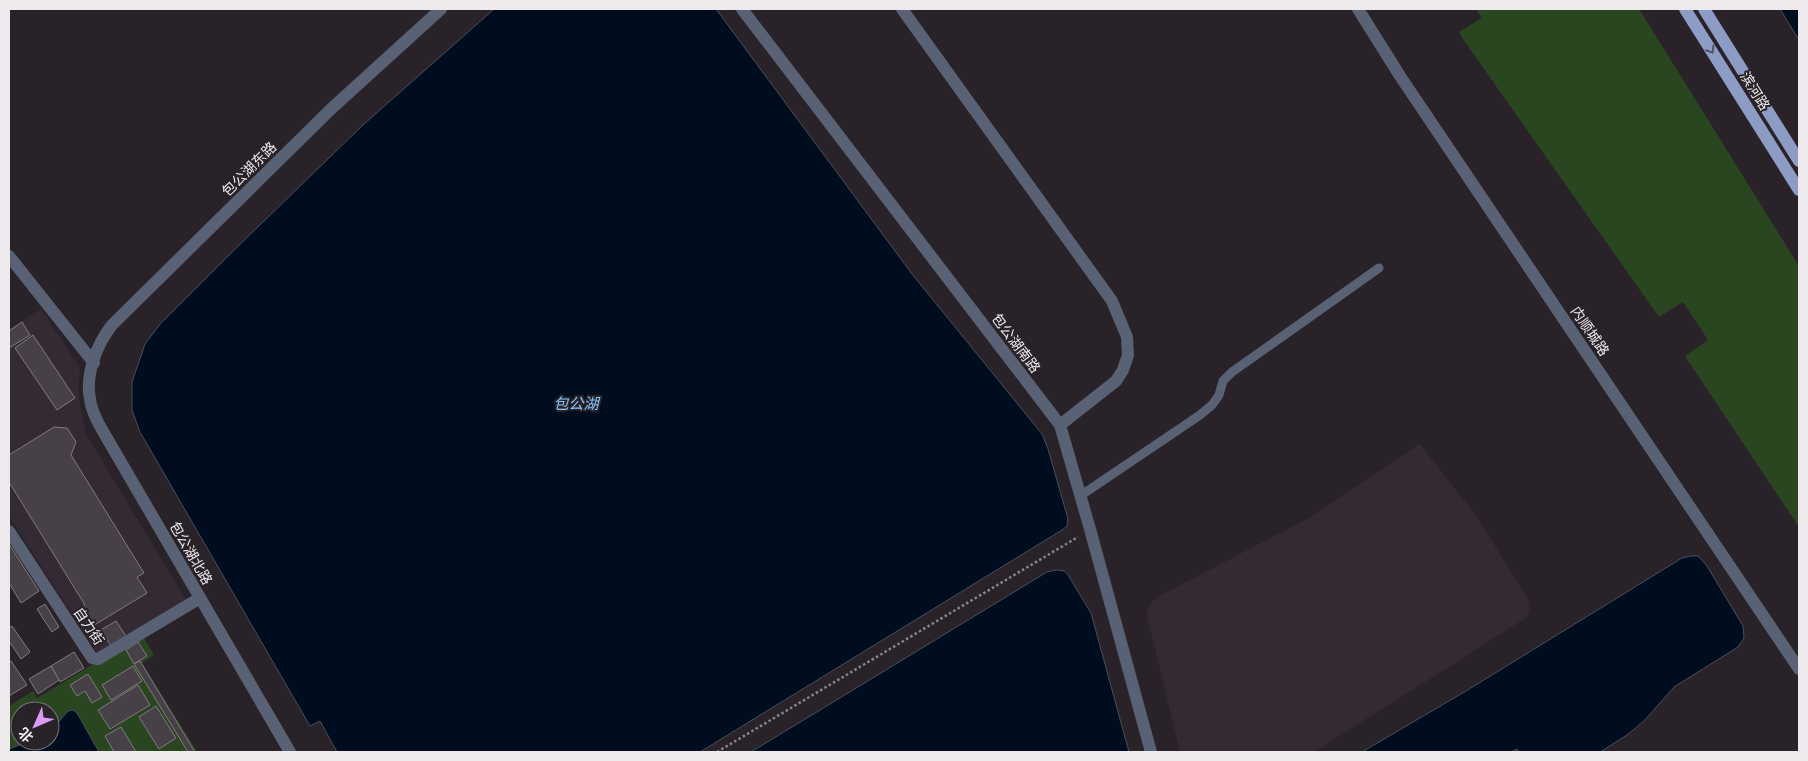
<svg xmlns="http://www.w3.org/2000/svg" width="1808" height="761" viewBox="0 0 1808 761" font-family="'Crimson Pro','Noto Sans SC',serif">
<style>
.built{fill:#342a34}
.green{fill:#2a4621;fill-rule:evenodd}
.water{fill:#000d1e;stroke:#474f5c}
.building{fill:#474046;stroke:#817a80}
.lines{fill:none;stroke-linecap:round;stroke-linejoin:round}
.path{stroke:#8b868b;stroke-width:2.5;stroke-dasharray:2.5 2.5;stroke-linecap:butt}
.service{stroke:#596174;stroke-width:9}
.minor{stroke:#596174;stroke-width:12}
.tertiary{stroke:#596174;stroke-width:12}
.primary{stroke:#8c9cc4;stroke-width:12}
.oneway{stroke:#515367}
.labels{text-anchor:middle;stroke-width:4;stroke-linejoin:round;paint-order:stroke}
.street-label{font-size:14px;fill:#ede9ec;stroke:#292329}
.water-label{font-size:15px;font-style:italic;fill:#87c6fe;stroke:#292329}
</style>
<rect width="100%" height="100%" fill="#292329"/>
<!-- built -->
<g class="built">
<polygon points="41,309 80,368 78,391 81,411 87,436 190,606 101,659 9,516 9,329"/>
<polygon points="1420,444 1477,517 1528,599 1530,612 1526,618 1314,752 1180,752 1146,611 1153,601 1161,595 1311,517"/>
</g>
<!-- green -->
<g class="green">
<polygon points="1476,9 1639,9 1799,266 1799,527 1685,356 1708,340 1683,302 1659,317 1465,42 1459,32 1482,18"/>
<path d="M 142,635 L 154,655 L 142,663 L 197,752 L 9,752 L 9,706 L 33,691 L 37,698 ZM 20,711 L 50,711 L 50,741 L 20,741 Z"/>
</g>
<!-- water -->
<g class="water">
<polygon points="494,9 716,9 912,274 1042,434 1048,449 1068,519 1067,526 1062,530 700,752 337,752 320,721 310,726 140,432 132,410 132,382 145,344 161,323 229,255 363,125"/>
<polygon points="1780,9 1799,9 1799,40"/>
<polygon points="1691,556 1698,556 1707,566 1743,626 1744,638 1738,647 1674,687 1644,721 1627,735 1600,752 1519,752 1517,749 1511,752 1362,752 1466,691 1682,558"/>
<polygon points="1057,570 1064,571 1068,575 1091,613 1129,752 751,752 1047,572"/>
<polygon points="73,710 77,713 99,752 9,752 9,749 30,741 50,741 50,730 56,725 68,711"/>
</g>
<!-- building -->
<g class="building">
<polygon points="22,322 30,335 9,348 9,331"/>
<polygon points="33,335 75,398 57,410 15,348"/>
<polygon points="54,427 67,428 76,442 71,455 144,573 137,577 147,593 91,627 80,609 85,605 9,482 9,455"/>
<polygon points="9,544 39,591 21,603 9,583"/>
<polygon points="45,604 59,627 52,632 37,609"/>
<polygon points="116,621 128,639 113,649 101,630"/>
<polygon points="12,626 30,652 21,659 9,641 9,628"/>
<polygon points="138,642 147,656 134,664 126,650"/>
<polygon points="74,652 84,668 60,682 51,666"/>
<polygon points="11,661 27,685 9,696 9,662"/>
<polygon points="140,661 195,752 188,752 134,664"/>
<polygon points="51,666 59,680 38,694 29,679"/>
<polygon points="133,666 142,681 111,700 102,685"/>
<polygon points="88,674 102,697 92,703 85,691 77,696 70,685"/>
<polygon points="138,685 150,705 110,729 98,710"/>
<polygon points="156,706 176,738 159,749 139,717"/>
<polygon points="121,727 136,752 114,752 105,736"/>
</g>
<g class="lines">
<!-- path -->
<polyline class="path" points="717,752 1078,537"/>
<!-- service -->
<polyline class="service" points="1080,496 1200,415 1212,405 1219,395 1223,381 1232,372 1379,268"/>
<!-- minor -->
<g class="minor">
<polyline points="742,9 1060,425 1090,529 1151,752"/>
<polyline points="902,9 1112,301 1127,337 1128,355 1123,370 1116,381 1060,425"/>
<polyline points="9,256 94,363"/>
<polyline points="9,531 92,658 98,659 200,598"/>
<path d="M 290,752 L 101,428 C 96,419 91,409 90,399 C 85,374 97,344 112,325 L 331,109 L 441,9"/>
</g>
<!-- tertiary -->
<polyline class="tertiary" points="1358,9 1400,76 1799,669"/>
<!-- primary -->
<g class="primary">
<polyline points="1685,9 1799,190"/>
<polyline points="1704,9 1799,161"/>
</g>
</g>
<!-- one-way arrows -->
<defs><path id="oneway-chevron" d="M-2-3.5L2.5 0L-2 3.5" fill="none" stroke-width="1.6" stroke-linecap="round" stroke-linejoin="round" transform="scale(1.25)"/></defs>
<use class="oneway" href="#oneway-chevron" transform="translate(1711 50) rotate(58)"/>
<g class="labels">
<!-- street labels -->
<g class="street-label">
<text transform="translate(1755 91) rotate(58)" y="5">滨河路</text>
<text transform="translate(249 169) rotate(-45)" y="5">包公湖东路</text>
<text transform="translate(1590 331) rotate(56)" y="5">内顺城路</text>
<text transform="translate(1016 343) rotate(53)" y="5">包公湖南路</text>
<text transform="translate(191 553) rotate(60)" y="5">包公湖北路</text>
<text transform="translate(89 626) rotate(56)" y="5">自力街</text>
</g>
<!-- water labels -->
<g class="water-label">
<text x="576" y="409">包公湖</text>
</g>
</g>
<!-- border -->
<rect width="1808" height="761" fill="none" stroke="#ede9ec" stroke-width="20"/>
<!-- north arrow -->
<g transform="translate(35 726) rotate(225)"><circle r="24" fill="#292329" stroke="#777277"/>
<path d="M0-4L9 19L0 12L-9 19Z" fill="#da9af6"/>
<text y="-8" font-size="14" font-weight="bold" text-anchor="middle" fill="#ede9ec">北</text>
</g>
</svg>
